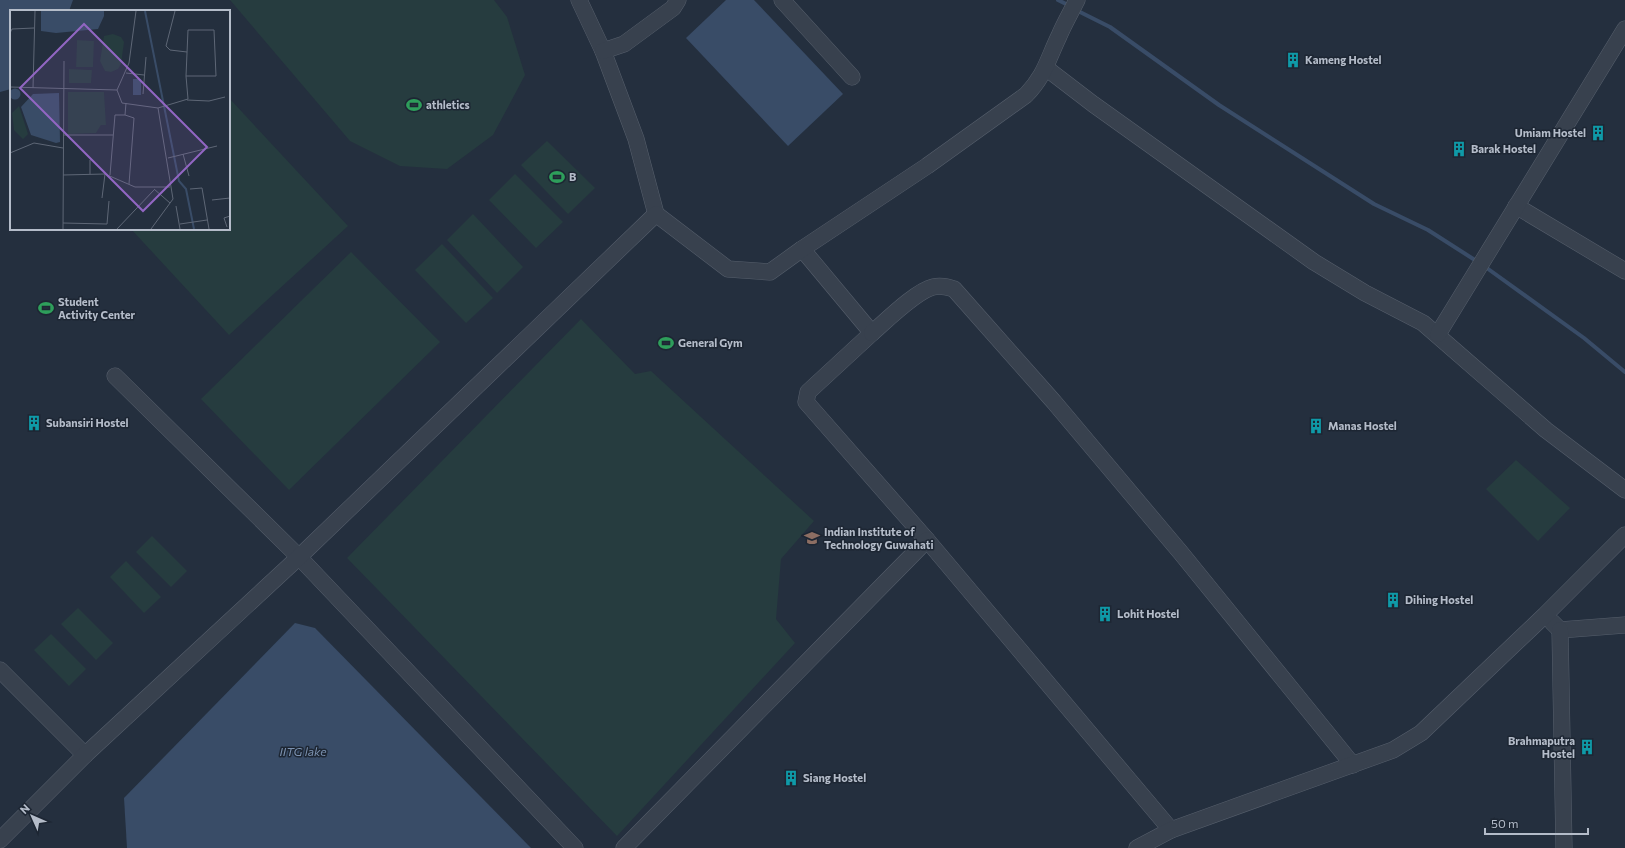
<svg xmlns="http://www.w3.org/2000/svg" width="1625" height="848" viewBox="0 0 1625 848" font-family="Commissioner,sans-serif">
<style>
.green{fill:#263c3f}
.water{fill:#394c67}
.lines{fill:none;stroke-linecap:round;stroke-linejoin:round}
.stream{stroke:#394c67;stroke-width:4}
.minor-casing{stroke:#565f6c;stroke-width:17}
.minor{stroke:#38414e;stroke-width:16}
.labels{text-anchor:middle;stroke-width:3;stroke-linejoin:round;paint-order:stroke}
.poi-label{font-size:11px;font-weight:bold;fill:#b4bcc9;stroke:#1d2633;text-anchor:start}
.water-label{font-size:12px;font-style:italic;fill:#7c92b1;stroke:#1d2633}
.inset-river{fill:none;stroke:#394c67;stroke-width:2}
.inset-road{fill:none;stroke:#5e6776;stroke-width:1}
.view{fill:#9266c3;fill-opacity:0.15;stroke:#9266c3;stroke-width:2}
.inset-edge{fill:none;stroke:#b4bcc9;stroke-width:2}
</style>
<rect width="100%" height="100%" fill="#242f3e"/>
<!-- green -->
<g class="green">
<polygon points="230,0 494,0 507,17 525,75 493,135 447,169 400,166 350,141"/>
<polygon points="229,98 348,226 229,335 131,229 229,229"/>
<polygon points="547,141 595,188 568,214 521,165"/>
<polygon points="515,174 563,222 536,248 489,200"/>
<polygon points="473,214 523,267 497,293 447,240"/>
<polygon points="442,244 493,298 466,323 415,270"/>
<polygon points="351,252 440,342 289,490 201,399"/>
<polygon points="581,319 635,374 651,371 814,521 781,559 776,619 795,643 617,836 347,558"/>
<polygon points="1516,460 1570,508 1538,541 1486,489"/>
<polygon points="152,536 187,571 171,587 136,552"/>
<polygon points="126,561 161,597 144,613 110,577"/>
<polygon points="78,608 113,643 96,660 61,624"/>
<polygon points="51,634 86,669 69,686 34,650"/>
</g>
<!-- water -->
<g class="water">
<polygon points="0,0 73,0 69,11 11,11 11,89 0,92"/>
<polygon points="726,0 754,0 843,94 788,146 686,38"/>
<polygon points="295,623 315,628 531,848 127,848 124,798"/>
</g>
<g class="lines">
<!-- stream -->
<g class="stream">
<polyline points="1058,0 1070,6"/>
<polyline points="1076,10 1110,27 1219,105 1374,204 1428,230 1478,262"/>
<polyline points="1484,266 1584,338 1625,372"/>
</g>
<defs>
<g id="minor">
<polyline points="579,0 603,51 636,139 656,214"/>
<polyline points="782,0 852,77"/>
<polyline points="603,51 624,44 673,8 678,0"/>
<polyline points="1046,68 1093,104 1314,262 1365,293 1423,323 1546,430 1625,490"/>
<polyline points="1516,206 1625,271"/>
<polyline points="802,249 872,333 808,392 806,402 927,540 1171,830"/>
<path d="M 872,333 C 886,321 916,291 933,287 C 941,285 947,287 954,289 L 1054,402 L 1181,553 L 1353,765"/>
<polyline points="1438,334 1625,29"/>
<polyline points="115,376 299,557 575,848"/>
<polyline points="1552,622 1560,630 1625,625"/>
<polyline points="1560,630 1564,848"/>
<polyline points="0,670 85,755"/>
<path d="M 0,840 L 85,755 L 299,557 L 656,214 L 728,269 L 770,272 L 802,249 L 927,166 L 1026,95 C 1045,75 1047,61 1059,36 C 1064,24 1071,12 1077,0"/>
<polyline points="624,848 927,540"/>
<polyline points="1137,848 1171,830 1393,750 1421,733 1545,615 1625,535"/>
</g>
</defs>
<!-- minor casing -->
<use href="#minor" class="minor-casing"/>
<!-- minor -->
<use href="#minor" class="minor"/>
</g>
<!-- icons -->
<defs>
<symbol id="building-bare" viewBox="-9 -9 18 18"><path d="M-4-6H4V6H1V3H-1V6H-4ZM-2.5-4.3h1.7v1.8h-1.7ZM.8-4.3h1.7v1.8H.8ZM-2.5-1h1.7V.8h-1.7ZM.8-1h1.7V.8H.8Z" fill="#0f9aa8" stroke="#1d2633" stroke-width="2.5" paint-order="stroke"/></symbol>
<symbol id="stadium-bare" viewBox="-9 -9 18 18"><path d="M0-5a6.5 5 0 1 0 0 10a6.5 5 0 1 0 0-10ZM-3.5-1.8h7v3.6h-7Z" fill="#2e9e5b" stroke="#1d2633" stroke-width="2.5" paint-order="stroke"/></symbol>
<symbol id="university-bare" viewBox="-9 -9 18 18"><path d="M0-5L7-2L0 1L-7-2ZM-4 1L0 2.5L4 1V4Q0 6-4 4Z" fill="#8d6e63" stroke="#1d2633" stroke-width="2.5" paint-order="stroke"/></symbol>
</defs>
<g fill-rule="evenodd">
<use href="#building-bare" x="1282" y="49" width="22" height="22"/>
<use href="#stadium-bare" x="403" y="94" width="22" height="22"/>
<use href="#building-bare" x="1587" y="122" width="22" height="22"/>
<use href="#building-bare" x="1448" y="138" width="22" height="22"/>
<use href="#stadium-bare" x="546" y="166" width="22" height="22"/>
<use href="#stadium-bare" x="35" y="297" width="22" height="22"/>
<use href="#stadium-bare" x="655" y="332" width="22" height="22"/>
<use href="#building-bare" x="23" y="412" width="22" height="22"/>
<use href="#building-bare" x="1305" y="415" width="22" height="22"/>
<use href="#university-bare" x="801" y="527" width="22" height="22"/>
<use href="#building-bare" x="1382" y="589" width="22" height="22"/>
<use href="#building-bare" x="1094" y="603" width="22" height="22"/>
<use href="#building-bare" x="1576" y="736" width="22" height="22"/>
<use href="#building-bare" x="780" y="767" width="22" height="22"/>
</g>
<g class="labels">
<!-- poi labels -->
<g class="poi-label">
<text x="1305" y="64">Kameng Hostel</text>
<text x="426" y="109">athletics</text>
<text x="1586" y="137" text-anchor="end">Umiam Hostel</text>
<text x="1471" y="153">Barak Hostel</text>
<text x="569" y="181">B</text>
<text x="58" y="306">Student<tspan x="58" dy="13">Activity Center</tspan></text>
<text x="678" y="347">General Gym</text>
<text x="46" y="427">Subansiri Hostel</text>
<text x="1328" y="430">Manas Hostel</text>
<text x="824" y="536">Indian Institute of<tspan x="824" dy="13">Technology Guwahati</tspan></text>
<text x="1405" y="604">Dihing Hostel</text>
<text x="1117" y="618">Lohit Hostel</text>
<text x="1575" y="745" text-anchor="end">Brahmaputra<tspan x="1575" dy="13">Hostel</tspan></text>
<text x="803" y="782">Siang Hostel</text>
</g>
<!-- water labels -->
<g class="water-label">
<text x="303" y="756">IITG lake</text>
</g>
</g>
<!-- overview -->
<g transform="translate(10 10)">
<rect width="220" height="220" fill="#242f3e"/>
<path d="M 103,24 L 111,27 L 114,32 L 111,54 L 108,59 L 101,62 L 95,61 L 90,51 L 94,26 ZM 67,30 L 84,31 L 83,57 L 66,57 ZM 59,59 L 82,60 L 81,73 L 59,73 ZM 58,82 L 94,82 L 96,115 L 91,115 L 86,123 L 58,124 ZM 9,96 L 18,124 L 13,129 L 4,120 L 2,103 Z" fill="#263c3f"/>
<path d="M 31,1 L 94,1 L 94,6 L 88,19 L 46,23 L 31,21 ZM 123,69 L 131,69 L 131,85 L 123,85 ZM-0.5 84a5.5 5.5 0 1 1 11 0a5.5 5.5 0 1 1-11 0ZM 49,83 L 50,132 L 46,133 L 21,125 L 11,97 L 23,84 Z" fill="#394c67"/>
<path class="inset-river" d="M 135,1 L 169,171 L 176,179 L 184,219"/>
<path class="inset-road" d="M 165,1 L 156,36 L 160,40 L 177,42M 0,23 L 2,19 L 24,18M 116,63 L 134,65M 0,77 L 107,80 L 112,93 L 148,98 L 178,89 L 176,66 L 178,20 L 204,20 L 206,66 L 176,66M 23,78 L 25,1M 107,80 L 119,53 L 126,1M 133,84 L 136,47M 177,90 L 199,91 L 215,87M 115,105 L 124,108 L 119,174M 53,125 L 103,125M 0,143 L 24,133 L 53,138M 173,144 L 179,166M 158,148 L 207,136M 80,164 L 80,150M 53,165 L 95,164 L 125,177 L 160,177M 100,165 L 105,105 L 115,105 L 116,93M 144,179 L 160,193M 180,179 L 192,178 L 199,219M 92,188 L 95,164M 202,190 L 220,188M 166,196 L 170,219M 53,213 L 97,214 L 99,191M 170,214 L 197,210M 217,217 L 214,208 L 220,206M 53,219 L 54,51M 107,219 L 144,180M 141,219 L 163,189 L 148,98"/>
<path class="view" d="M 74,14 L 197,137 L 133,201 L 10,78 Z"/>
<rect width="220" height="220" class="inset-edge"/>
</g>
<!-- north arrow -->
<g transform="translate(32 816) rotate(315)" stroke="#1d2633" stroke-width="3" paint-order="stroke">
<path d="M0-3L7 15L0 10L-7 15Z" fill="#b4bcc9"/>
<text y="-6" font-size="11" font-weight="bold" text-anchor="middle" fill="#b4bcc9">N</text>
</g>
<!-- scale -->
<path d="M1485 828v6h103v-6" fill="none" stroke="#b4bcc9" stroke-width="2"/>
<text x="1491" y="828" font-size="12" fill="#b4bcc9" stroke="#1d2633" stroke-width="3" paint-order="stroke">50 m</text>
</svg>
